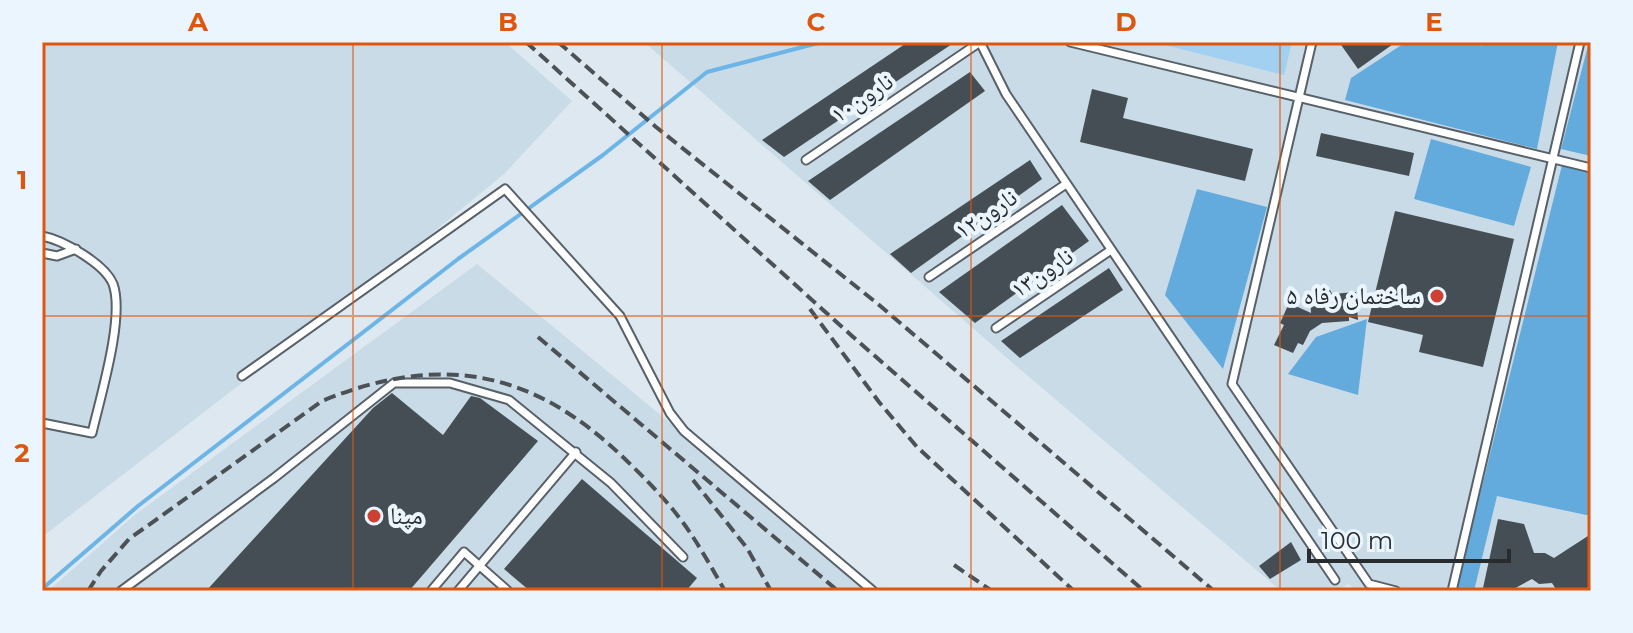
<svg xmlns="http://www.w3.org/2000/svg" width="1633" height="633" viewBox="0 0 1633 633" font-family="Montserrat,'Noto Naskh Arabic',sans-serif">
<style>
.built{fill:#cadbe8}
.green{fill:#a1d0f1}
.forest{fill:#62abdc}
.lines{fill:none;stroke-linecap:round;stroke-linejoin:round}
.stream{stroke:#6cb5e6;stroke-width:4}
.building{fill:#444e54}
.lane-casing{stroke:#586168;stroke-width:11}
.lane{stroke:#fff;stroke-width:7}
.rail{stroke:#4c5155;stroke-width:4;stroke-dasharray:12 6;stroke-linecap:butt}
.grid{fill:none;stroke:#de570e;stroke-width:2;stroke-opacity:0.55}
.poi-dot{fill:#ce4132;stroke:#eaf5fe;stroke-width:3}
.labels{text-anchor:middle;stroke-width:8;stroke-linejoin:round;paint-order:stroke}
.street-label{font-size:24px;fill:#282c2f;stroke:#eaf5fe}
.poi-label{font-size:24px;fill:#282c2f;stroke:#eaf5fe;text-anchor:end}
.neatline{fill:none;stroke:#de570e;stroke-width:3}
.grid-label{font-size:26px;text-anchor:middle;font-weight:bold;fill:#de570e}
</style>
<rect width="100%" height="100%" fill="#dde8f0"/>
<!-- built -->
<g class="built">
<polygon points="42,42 505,42 572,101 504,174 365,288 42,537"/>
<polygon points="644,42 1591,42 1591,591 1356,591 1348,584 1339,591 1281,591 1014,364"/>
<polygon points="477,264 663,417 858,585 914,591 48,591 136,514"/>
</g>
<!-- green -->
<polygon class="green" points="1153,42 1292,42 1284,75"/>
<!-- forest -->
<g class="forest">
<polygon points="1406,42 1479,42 1481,46 1487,42 1558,42 1537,149 1345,100 1351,78"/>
<polygon points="1589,42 1591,42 1591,156 1561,149"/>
<polygon points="1431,139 1531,167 1514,226 1414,199"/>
<polygon points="1563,161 1591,168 1591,516 1497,496 1474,591 1456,591"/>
<polygon points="1197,189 1267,207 1223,369 1165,295"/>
<polygon points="1367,319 1358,395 1288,374 1316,337"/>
</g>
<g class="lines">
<!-- stream -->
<polyline class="stream" points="42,589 138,506 458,259 603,155 707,72 822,42"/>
</g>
<!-- building -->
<g class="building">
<polygon points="908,42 955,42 784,157 762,140"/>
<polygon points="1339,42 1396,42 1358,69"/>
<polygon points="970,72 985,91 830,200 808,181"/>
<polygon points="1092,89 1128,98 1123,118 1253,149 1245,181 1080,142"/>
<polygon points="1321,133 1414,153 1409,176 1316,156"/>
<polygon points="1030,160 1042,179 911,273 890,254"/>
<polygon points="1062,205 1089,241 975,323 939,292"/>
<polygon points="1395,211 1514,239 1483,367 1419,352 1423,335 1368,322"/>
<polygon points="1109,268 1123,290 1020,358 1001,341"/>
<polygon points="1319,290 1330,290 1332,294 1356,292 1358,320 1349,317 1349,321 1322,323 1310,331 1303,345 1298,343 1293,353 1274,345 1284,325 1280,323 1289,303 1311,313 1310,294 1320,293"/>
<polygon points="392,393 443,435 471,396 480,398 538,441 409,591 206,591 373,408"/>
<polygon points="582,479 697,578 686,591 530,591 504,569"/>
<polygon points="1498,519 1524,524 1534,553 1545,553 1554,558 1591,534 1591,591 1557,591 1552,583 1539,584 1532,579 1510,591 1483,588"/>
<polygon points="1291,542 1301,560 1270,579 1259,566"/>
</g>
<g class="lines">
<defs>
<g id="lane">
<polyline points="980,42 1006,94 1335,580"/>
<polyline points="1070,42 1591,168"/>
<polyline points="1312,42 1232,384 1369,584 1396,591"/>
<polyline points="806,160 980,42"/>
<path d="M 42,236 C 63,240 105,264 113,284 C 125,317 100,398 92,433 L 42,423"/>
<polyline points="42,253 57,256 76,249"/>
<polyline points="929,277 1066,184"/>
<polyline points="996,328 1111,250"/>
<polyline points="242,376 505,189 620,316 670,413 684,431 873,591"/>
<polyline points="121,591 274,478 394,383 450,383 509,400 611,483 683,557"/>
<polyline points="431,591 464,552 508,591"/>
<polyline points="458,591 576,452"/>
<polyline points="1452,591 1580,42"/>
</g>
</defs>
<!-- lane casing -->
<use href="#lane" class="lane-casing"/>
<!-- lane -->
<use href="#lane" class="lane"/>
<!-- rail -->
<g class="rail">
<polyline points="526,42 852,336 1144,591"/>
<polyline points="558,42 656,127 878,304 1214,591"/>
<polyline points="810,309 879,402 917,447 1074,591"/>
<polyline points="538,337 838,591"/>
<polyline points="693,480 747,548 771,591"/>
<polyline points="954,565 992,591"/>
<path d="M 88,591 L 101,571 L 129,539 L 322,401 C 442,352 534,370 627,461 C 650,483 673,507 691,534 C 703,552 714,572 725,591"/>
</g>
</g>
<!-- grid -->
<path class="grid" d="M 353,42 L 353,591M 662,42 L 662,591M 971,42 L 971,591M 1280,42 L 1280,591M 42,316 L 1591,316"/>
<!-- markers -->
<g class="poi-dot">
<circle cx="1437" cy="296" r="8"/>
<circle cx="374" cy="516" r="8"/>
</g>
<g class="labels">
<!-- street labels -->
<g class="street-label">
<text transform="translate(862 98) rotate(-34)" y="8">نارون۱۰</text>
<text transform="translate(986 214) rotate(-34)" y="8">نارون۱۲</text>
<text transform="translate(1042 273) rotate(-34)" y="8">نارون۱۳</text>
</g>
<!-- poi labels -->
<g class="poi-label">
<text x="1421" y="304">۵ ساختمان رفاه</text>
<text x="390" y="524" text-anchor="start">مپنا</text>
</g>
</g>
<!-- border -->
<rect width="1633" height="633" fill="none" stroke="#eaf5fe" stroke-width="88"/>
<!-- scale -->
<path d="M1309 549v12h200v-12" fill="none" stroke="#282c2f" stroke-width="4"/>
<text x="1321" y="549" font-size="24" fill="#282c2f" stroke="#eaf5fe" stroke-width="6" paint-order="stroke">100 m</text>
<rect x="44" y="44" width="1545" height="545" class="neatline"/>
<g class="grid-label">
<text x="198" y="31">A</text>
<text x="508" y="31">B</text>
<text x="816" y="31">C</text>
<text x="1126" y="31">D</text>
<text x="1434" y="31">E</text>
<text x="22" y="189">1</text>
<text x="22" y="462">2</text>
</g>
</svg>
